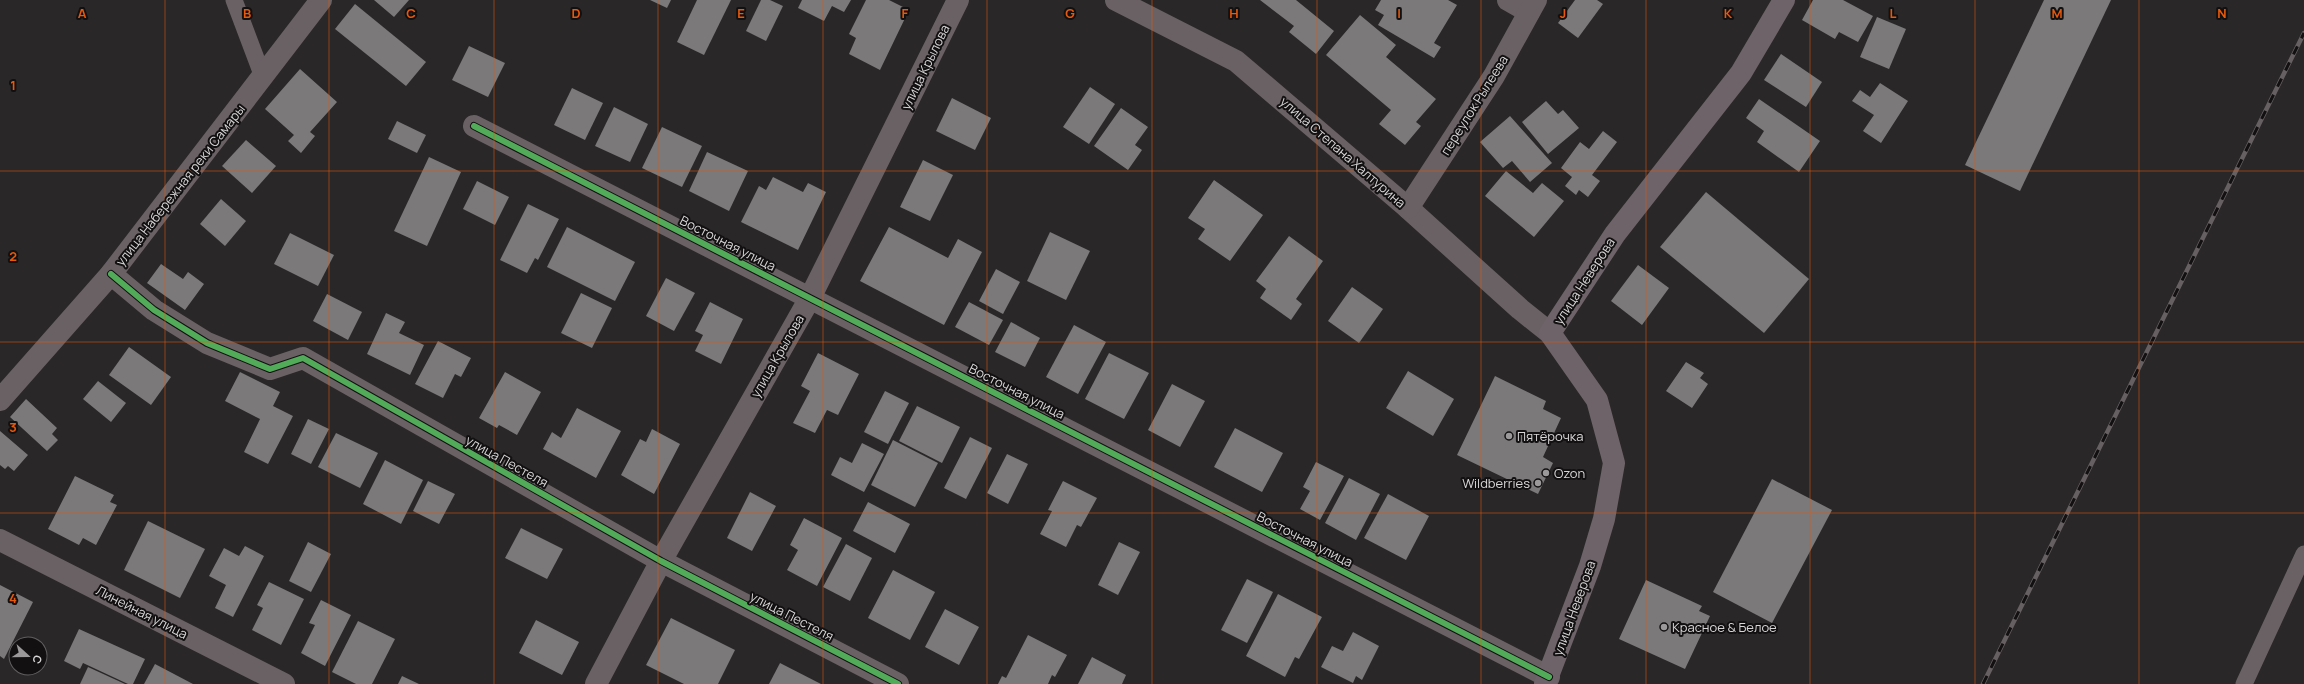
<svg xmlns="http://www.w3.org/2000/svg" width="2304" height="684" viewBox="0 0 2304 684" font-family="Manrope,sans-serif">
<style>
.building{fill:#7b797a}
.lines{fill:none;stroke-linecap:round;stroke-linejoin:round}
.lane{stroke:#6a6165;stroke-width:17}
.street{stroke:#6a6165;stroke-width:22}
.secondary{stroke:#6d6369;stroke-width:22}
.rail-casing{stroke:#666063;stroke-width:4.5}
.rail{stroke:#121011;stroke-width:3;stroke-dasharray:9;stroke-linecap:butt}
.cycleway-casing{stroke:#121011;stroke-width:8}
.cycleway{stroke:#51ab58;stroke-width:6}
.grid{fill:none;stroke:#e8590c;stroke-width:1;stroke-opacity:0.55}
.poi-dot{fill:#9c999a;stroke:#121011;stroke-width:1.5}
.labels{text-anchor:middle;stroke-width:4;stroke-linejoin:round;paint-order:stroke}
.street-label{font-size:13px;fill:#d9d6d7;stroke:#121011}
.poi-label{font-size:13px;fill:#d9d6d7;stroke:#121011;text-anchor:start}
.grid-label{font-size:13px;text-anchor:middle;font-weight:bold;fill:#e8590c;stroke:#121011;stroke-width:4;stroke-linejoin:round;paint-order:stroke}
</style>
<rect width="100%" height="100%" fill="#2a2728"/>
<!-- building -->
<g class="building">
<polygon points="374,0 409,0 394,17"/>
<polygon points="650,0 671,0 667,8"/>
<polygon points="697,0 731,0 704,55 677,42"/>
<polygon points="761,0 770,0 783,6 766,41 746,31"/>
<polygon points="802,0 851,0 844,12 832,6 824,21 798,8"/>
<polygon points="866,0 889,0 909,10 880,70 849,54 856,38 849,34"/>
<polygon points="1260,0 1296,0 1334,31 1316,54 1289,32 1294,26"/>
<polygon points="1381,0 1448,0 1457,5 1434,43 1441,47 1434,58 1378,25 1384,15 1375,10"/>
<polygon points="1575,0 1597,0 1603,4 1578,38 1558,23"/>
<polygon points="1813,0 1843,0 1873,16 1858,42 1839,32 1835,39 1802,20"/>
<polygon points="2044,0 2111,0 2020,191 1965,165"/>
<polygon points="355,4 426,62 406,86 335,29"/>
<polygon points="1360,15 1396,45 1386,57 1436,99 1416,122 1421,126 1405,145 1379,124 1391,110 1326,55"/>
<polygon points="1877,17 1906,29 1889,69 1860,57"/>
<polygon points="469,46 505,63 488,97 452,80"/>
<polygon points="1781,54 1822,82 1806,107 1764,80"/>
<polygon points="300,69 337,102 310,132 315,136 301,153 288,141 294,135 265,109"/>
<polygon points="1880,83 1908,101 1881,143 1863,131 1874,115 1852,101 1860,90 1870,97"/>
<polygon points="1090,87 1115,104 1089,144 1063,127"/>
<polygon points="572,88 603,103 585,140 554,125"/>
<polygon points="952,98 991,118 975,150 936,131"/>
<polygon points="1759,99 1820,141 1799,172 1757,142 1764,131 1746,118"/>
<polygon points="1546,101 1558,114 1563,110 1579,128 1548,154 1522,122"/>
<polygon points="614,107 648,124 630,162 595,146"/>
<polygon points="1121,108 1148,127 1135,145 1142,150 1128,170 1094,146"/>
<polygon points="1510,116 1552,163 1530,182 1512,161 1503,168 1480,142"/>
<polygon points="397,121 426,135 417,153 388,139"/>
<polygon points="662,127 702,146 682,187 642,168"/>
<polygon points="1603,131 1617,142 1592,175 1600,181 1588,197 1579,190 1576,195 1565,186 1572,177 1561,168 1580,142 1589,149"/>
<polygon points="246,140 276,166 252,193 222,166"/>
<polygon points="707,152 748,171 729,211 689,191"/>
<polygon points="429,157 461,172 427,246 394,231"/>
<polygon points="923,160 953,175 930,221 900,207"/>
<polygon points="1506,171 1533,193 1542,183 1564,201 1534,237 1485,196"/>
<polygon points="773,177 803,192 808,183 826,192 798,250 741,222 759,186 766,190"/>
<polygon points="1214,180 1263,215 1230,261 1198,239 1205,229 1188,218"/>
<polygon points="477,181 509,197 495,225 463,209"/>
<polygon points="1706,192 1809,279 1764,333 1660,247"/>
<polygon points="221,199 246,221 225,246 200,224"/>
<polygon points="528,204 559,219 538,260 535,258 527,273 500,260"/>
<polygon points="567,227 635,262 615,301 547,267"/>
<polygon points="889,227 948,258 958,239 982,252 944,325 860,281"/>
<polygon points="1050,232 1090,251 1066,300 1027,281"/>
<polygon points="290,233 334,255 318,286 274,264"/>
<polygon points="1289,236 1323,261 1296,299 1302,304 1291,320 1260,298 1266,289 1256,281"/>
<polygon points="161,264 183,279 188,272 204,284 185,310 147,283"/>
<polygon points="1638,265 1669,288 1642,325 1611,301"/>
<polygon points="996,269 1020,282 1003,314 979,301"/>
<polygon points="666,278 695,293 674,331 646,316"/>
<polygon points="1352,287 1383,309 1359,343 1328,321"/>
<polygon points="581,293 612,308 592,348 561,333"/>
<polygon points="327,294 362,312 348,340 313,321"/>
<polygon points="710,302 743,319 721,364 695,351 703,335 695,331"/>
<polygon points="969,302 1003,320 989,345 955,327"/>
<polygon points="386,313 405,322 399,333 424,345 410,375 367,354"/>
<polygon points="1011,322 1040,338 1025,367 995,352"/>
<polygon points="1074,325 1106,342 1078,394 1046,377"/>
<polygon points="438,341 471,358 461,377 455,374 443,398 415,384"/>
<polygon points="129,347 171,377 151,405 109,375"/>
<polygon points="818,353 859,374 838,415 827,410 815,433 793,423 810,391 801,386"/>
<polygon points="1109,353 1149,373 1124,419 1085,399"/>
<polygon points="1686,362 1704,373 1700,378 1708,384 1692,408 1666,391"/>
<polygon points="1408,371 1454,399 1433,436 1386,408"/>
<polygon points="240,372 280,392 273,406 293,416 268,464 244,452 260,419 225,401"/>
<polygon points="505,372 541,392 517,435 499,425 497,428 479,418"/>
<polygon points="1495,376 1546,401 1543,409 1561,418 1543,457 1553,463 1538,494 1457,455"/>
<polygon points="98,381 126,403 111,422 83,399"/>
<polygon points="1172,384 1205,401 1180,447 1148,430"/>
<polygon points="885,391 909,403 888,444 864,432"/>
<polygon points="26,399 57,428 52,434 58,440 47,451 10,417"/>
<polygon points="917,406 960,427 942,463 899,441"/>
<polygon points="577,408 621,431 596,478 543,449 552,432 561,438"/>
<polygon points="308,419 329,429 311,464 291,454"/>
<polygon points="1235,428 1283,453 1262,492 1214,467"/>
<polygon points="652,429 680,444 654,494 621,475 640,439 646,442"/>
<polygon points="0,431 28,455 14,471 8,466 5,469 0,465"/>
<polygon points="336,433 378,453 360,488 318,467"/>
<polygon points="970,437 992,448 966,499 944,488"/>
<polygon points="893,440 938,463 915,507 871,485"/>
<polygon points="862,443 884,454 864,492 831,475 840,457 852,463"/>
<polygon points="1007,454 1028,464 1008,504 987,493"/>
<polygon points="385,460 423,480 401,524 363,504"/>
<polygon points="1316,462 1344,476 1320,520 1300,509 1310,491 1303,487"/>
<polygon points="75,476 114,495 110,502 117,505 96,545 83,538 79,545 48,529"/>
<polygon points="1349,478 1380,494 1356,540 1325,523"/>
<polygon points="1772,479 1832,510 1772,623 1713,592"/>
<polygon points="428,481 455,494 439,524 413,511"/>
<polygon points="1063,481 1097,498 1081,527 1077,525 1066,547 1040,534 1052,511 1048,510"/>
<polygon points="750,492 776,506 752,551 727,538"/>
<polygon points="1388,494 1429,516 1406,560 1364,538"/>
<polygon points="868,502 910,524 895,553 853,531"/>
<polygon points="804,518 842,538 817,586 787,570 798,550 790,545"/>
<polygon points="148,521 205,549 180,598 124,570"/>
<polygon points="521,528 563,549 547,579 505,558"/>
<polygon points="308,542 331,554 311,592 289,581"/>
<polygon points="1119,542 1140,552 1118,595 1098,585"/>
<polygon points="846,544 872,558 850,601 823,587"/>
<polygon points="245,546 264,556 233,617 215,608 226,585 209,576 224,548 239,556"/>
<polygon points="893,570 935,592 910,640 868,618"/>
<polygon points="1247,579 1273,592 1247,643 1221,630"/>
<polygon points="1646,580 1702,606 1699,611 1710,616 1685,669 1619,639"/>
<polygon points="269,582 304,599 281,645 252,630 263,608 257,605"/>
<polygon points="0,585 33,602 4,659 0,656"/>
<polygon points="1278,594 1322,617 1299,659 1295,657 1285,677 1246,656"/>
<polygon points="321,600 351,615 325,666 301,653 315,625 309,623"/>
<polygon points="945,609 979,627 959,665 925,647"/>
<polygon points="671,618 735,650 718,684 684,684 646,665"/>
<polygon points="536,620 579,642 562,675 519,653"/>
<polygon points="358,621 395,639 372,684 356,684 332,672"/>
<polygon points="79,629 145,659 133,684 128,684 83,663 80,669 64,661"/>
<polygon points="1353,632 1379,646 1362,680 1356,676 1353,683 1321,667 1332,646 1343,651"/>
<polygon points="1028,635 1067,655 1055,677 1052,675 1048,684 998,684 1002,676 1006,678"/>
<polygon points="1092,657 1126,675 1122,684 1078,684"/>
<polygon points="780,663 821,684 769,684"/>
<polygon points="155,664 193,684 144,684"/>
<polygon points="88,667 125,684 80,684"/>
<polygon points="402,676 419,684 398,684"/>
</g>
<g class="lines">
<!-- lane -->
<g class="lane">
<polyline points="234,0 263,77"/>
<polyline points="2244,684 2304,554"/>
</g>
<!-- street -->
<g class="street">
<polyline points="1116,0 1236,61 1408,208 1520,309 1550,333"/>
<polyline points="1508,0 1529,12"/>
<polyline points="474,126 1549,677"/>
<polyline points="1408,208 1494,76 1536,0"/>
<polyline points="111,274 154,310 207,343 270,369 303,358 661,561 898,684"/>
<polyline points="0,400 111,274 321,0"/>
<polyline points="0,540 284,684"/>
<polyline points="596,684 661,561 810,298 958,0"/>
</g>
<!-- secondary -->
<polyline class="secondary" points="1545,684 1590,566 1604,519 1614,463 1597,400 1550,333 1615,234 1741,73 1784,0"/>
<defs>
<polyline id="rail" points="1983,684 2304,33"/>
</defs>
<!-- rail casing -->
<use href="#rail" class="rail-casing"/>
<!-- rail -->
<use href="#rail" class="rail"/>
<defs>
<g id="cycleway">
<polyline points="474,126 1549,677"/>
<polyline points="111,274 154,310 207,343 270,369 303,358 661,561 898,684"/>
</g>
</defs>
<!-- cycleway casing -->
<use href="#cycleway" class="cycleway-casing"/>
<!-- cycleway -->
<use href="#cycleway" class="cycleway"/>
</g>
<!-- grid -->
<path class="grid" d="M 165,0 L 165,684M 329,0 L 329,684M 494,0 L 494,684M 658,0 L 658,684M 823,0 L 823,684M 987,0 L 987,684M 1152,0 L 1152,684M 1317,0 L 1317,684M 1481,0 L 1481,684M 1646,0 L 1646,684M 1810,0 L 1810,684M 1975,0 L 1975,684M 2139,0 L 2139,684M 0,171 L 2304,171M 0,342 L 2304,342M 0,513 L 2304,513"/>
<!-- markers -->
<g class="poi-dot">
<circle cx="1509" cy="436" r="4"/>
<circle cx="1546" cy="473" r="4"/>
<circle cx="1538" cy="483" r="4"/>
<circle cx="1664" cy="627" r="4"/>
</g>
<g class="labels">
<!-- street labels -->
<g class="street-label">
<text transform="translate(925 67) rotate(-64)" y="5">улица Крылова</text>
<text transform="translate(1474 105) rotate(-58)" y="5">переулок Рылеева</text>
<text transform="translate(1343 152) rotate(41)" y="5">улица Степана Халтурина</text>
<text transform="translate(180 185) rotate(-52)" y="5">улица Набережная реки Самары</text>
<text transform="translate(728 243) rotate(27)" y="5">Восточная улица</text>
<text transform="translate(1584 281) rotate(-57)" y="5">улица Неверова</text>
<text transform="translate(777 356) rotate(-60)" y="5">улица Крылова</text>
<text transform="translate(1017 391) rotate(27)" y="5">Восточная улица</text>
<text transform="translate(507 461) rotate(29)" y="5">улица Пестеля</text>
<text transform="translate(1305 539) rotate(27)" y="5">Восточная улица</text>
<text transform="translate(1574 608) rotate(-70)" y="5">улица Неверова</text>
<text transform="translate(142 612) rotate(27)" y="5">Линейная улица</text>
<text transform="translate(792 616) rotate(27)" y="5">улица Пестеля</text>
</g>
<!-- poi labels -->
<g class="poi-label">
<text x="1517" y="441">Пятёрочка</text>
<text x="1554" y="478">Ozon</text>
<text x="1530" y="488" text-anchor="end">Wildberries</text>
<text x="1672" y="632">Красное &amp; Белое</text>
</g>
</g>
<g class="grid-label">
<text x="82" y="18">A</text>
<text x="247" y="18">B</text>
<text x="411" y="18">C</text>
<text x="576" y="18">D</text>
<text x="741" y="18">E</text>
<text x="905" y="18">F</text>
<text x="1070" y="18">G</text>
<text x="1234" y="18">H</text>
<text x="1399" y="18">I</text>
<text x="1563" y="18">J</text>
<text x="1728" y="18">K</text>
<text x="1893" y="18">L</text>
<text x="2057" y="18">M</text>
<text x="2222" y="18">N</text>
<text x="13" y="90">1</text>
<text x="13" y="261">2</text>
<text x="13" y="432">3</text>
<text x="13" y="603">4</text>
</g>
<!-- north arrow -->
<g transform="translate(28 656) rotate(111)"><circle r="19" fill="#121011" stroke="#625f60"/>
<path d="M0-3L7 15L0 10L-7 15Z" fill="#9c999a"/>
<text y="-6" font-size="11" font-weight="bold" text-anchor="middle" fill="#d9d6d7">С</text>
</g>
</svg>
